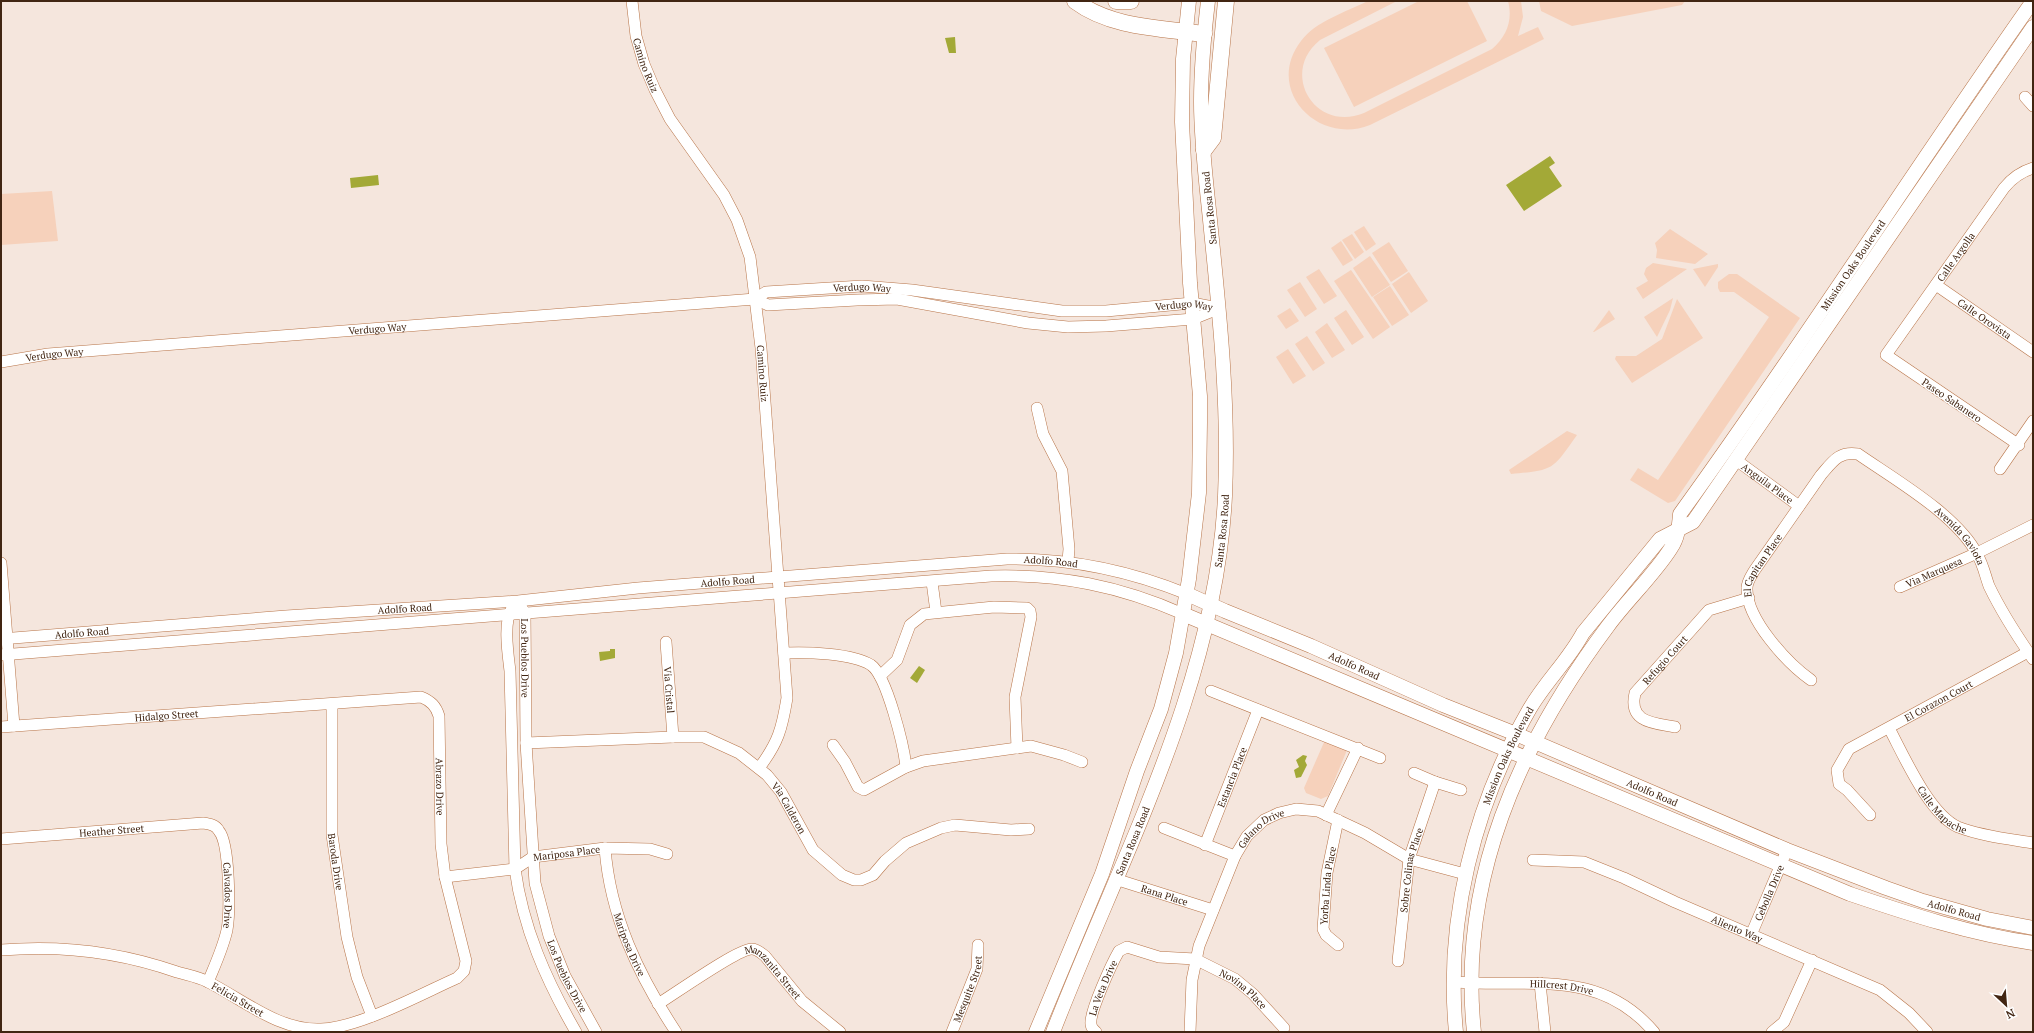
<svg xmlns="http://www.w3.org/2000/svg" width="2034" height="1033" viewBox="0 0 2034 1033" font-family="'PT Serif',serif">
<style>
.green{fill:#f6d1bb}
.water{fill:#a3a937}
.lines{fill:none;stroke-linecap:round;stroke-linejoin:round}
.minor-casing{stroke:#b87448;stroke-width:12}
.major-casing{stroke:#b87448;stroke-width:15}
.highway-casing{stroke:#b87448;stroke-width:17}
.minor{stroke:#fff;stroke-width:11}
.major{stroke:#fff;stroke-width:14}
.highway{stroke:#fff;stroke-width:16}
.labels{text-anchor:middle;stroke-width:3;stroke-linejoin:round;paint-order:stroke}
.street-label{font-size:10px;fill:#412512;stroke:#fff}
</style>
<rect width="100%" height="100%" fill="#f5e6dd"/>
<!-- green -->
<g class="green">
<path d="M 1368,1 L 1397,1 L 1320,40 C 1279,73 1315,133 1364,113 L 1492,49 C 1507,36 1513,20 1508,1 L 1521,1 L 1523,17 L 1518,36 L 1538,27 L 1544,39 L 1370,125 C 1317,146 1264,89 1301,41 C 1316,21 1346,12 1368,1 Z"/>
<polygon points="1419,1 1467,1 1487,41 1354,107 1324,48"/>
<polygon points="1539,1 1685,1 1682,5 1572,26 1541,11"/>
<polygon points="52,191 58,241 1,245 1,194"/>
<polygon points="1364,226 1376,244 1366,251 1354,232"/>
<polygon points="1670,229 1708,254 1695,264 1656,258 1657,250 1655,243"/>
<polygon points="1352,234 1364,252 1355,259 1342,240"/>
<polygon points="1341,241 1353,260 1343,266 1331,248"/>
<polygon points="1389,242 1408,271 1391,282 1372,253"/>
<polygon points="1370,256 1390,285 1372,297 1353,268"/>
<polygon points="1653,263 1687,269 1643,299 1636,288 1648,281 1644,274 1646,268"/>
<polygon points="1718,264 1718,267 1705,287 1693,269"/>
<polygon points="1319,269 1337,296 1324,304 1306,277"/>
<polygon points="1351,270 1390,327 1373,339 1334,281"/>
<polygon points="1409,272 1428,301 1411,313 1392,284"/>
<polygon points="1729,274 1737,274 1800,318 1675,501 1668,503 1630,480 1638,468 1658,480 1769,317 1734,292 1720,292 1718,288 1718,282"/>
<polygon points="1300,282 1317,309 1305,317 1287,290"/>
<polygon points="1390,286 1409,315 1392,326 1373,297"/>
<polygon points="1673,298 1670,310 1657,337 1644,317"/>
<polygon points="1677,299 1703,338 1632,383 1615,359 1616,356 1636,356 1662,339"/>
<polygon points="1290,308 1299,321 1286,329 1277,316"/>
<polygon points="1346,310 1364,337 1352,345 1334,318"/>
<polygon points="1609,310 1615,319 1594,332 1593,332"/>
<polygon points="1327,323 1345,350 1332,358 1315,332"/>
<polygon points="1307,336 1325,363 1313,371 1295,344"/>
<polygon points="1288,349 1306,376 1293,384 1276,357"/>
<path d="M 1567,431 L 1577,435 C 1552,470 1555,470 1511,474 L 1509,470 Z"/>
<polygon points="1325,740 1347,750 1328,796 1321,799 1306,793 1304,788"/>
</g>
<!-- water -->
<g class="water">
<polygon points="955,37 956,53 949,53 945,38"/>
<polygon points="1550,156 1555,163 1549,167 1562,186 1524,211 1506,185"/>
<polygon points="378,175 379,185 351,188 350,178"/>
<polygon points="610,649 615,649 615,658 600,661 599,652 610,651"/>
<polygon points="919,666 925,670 917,683 910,678"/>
<polygon points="1303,755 1307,756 1305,761 1307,765 1301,777 1296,778 1294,770 1299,767 1296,760"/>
</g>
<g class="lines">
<defs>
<g id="minor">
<path id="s1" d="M 632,1 L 636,36 L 644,64 L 655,90 L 670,119 L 724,195 L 737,220 L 750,257 L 761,348 L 787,698 C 782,729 778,743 759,768"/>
<polyline points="2025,97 2033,106"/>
<path id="s2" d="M 1936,285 L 2033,352"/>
<polyline points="755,299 768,305 857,300 897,299 1028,323 1068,327 1106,326 1193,319 1218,309"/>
<path id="s3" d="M 1,362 L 48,354 L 755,299 L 766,292 L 862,286 L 912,290 L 1062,311 L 1106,311 L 1192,303 L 1218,308"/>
<polyline points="1037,408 1043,434 1062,471 1069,549 1068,561"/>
<path id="s4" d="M 2019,445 L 1886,355 L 2004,188 C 2012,178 2020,172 2033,168"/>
<path id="s5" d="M 1736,460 L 1799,506"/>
<polyline points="2000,469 2033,421"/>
<polyline points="1,563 14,726"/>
<polyline points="932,582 936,612"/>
<path id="s6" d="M 1900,587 L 1977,553 L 2033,525"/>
<path d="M 512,608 C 503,622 508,654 510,671 L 515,869 C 523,928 546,980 576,1032"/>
<path id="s7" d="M 522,608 L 525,613 L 526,743 L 535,883 L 549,936 L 565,976 L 596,1032"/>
<path id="s8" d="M 1,639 L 286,616 L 518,601 L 638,588 L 1007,559 C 1070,558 1128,570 1187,594"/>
<path id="s9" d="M 666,642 L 673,737"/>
<path d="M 784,653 C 806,652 852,653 871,665 C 887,676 904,747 906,767"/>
<path d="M 1,655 L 991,576 C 1059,574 1120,586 1183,614"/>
<polyline points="880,676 897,660 910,625 924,614 994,607 1027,608 1030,611 1031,617 1015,697 1017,748"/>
<path id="s10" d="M 1811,680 C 1788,664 1746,619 1747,588 C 1747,582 1751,576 1754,571 L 1821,475 C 1833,461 1839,451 1858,454 C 1894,479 1957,515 1977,554 C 1983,564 1985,575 1989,586 C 2001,611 2017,636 2033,659"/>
<polyline points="1211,691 1380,758"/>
<path id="s11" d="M 332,704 L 332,835 L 347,937 L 357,977 L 372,1016"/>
<path id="s12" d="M 1,727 L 421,697 C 431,701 436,706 439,716 L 441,844 L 445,877 L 466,961 L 464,971 L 457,978 C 421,994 359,1028 321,1029 C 279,1031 244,1000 208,982 C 199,977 187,975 177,972 C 120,952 61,945 1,950"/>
<path id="s13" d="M 1675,727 C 1654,723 1628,723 1635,693 L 1709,610 L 1749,598"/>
<path id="s14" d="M 1889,728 C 1904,756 1929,814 1958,827 C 1981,836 2009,839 2033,843"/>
<path id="s15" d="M 526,743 L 673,737 L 704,737 L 739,753 L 767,775 L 781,792 L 813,850 L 842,875 L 854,880 L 861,880 L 873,875 L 885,861 L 906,843 L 941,828 L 955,825 L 1011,830 L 1029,829"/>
<polyline points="833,745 845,762 858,787 864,790 906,767 923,761 1031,746 1064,755 1082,762"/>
<polyline points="1414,773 1435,782 1461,790"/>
<polyline points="1326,815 1358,748"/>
<path id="s16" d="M 1870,815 L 1847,790 L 1839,784 L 1837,770 L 1849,749 L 2028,652"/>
<polyline points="1164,828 1235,856"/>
<path id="s17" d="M 1,839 L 203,823 C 210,824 216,825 219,831 C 230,844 230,913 227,930 C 223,948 215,965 208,982"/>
<path id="s18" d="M 1205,845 L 1258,710"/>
<path id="s19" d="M 605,848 C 610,916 639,976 676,1032"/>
<path id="s20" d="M 1533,860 L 1584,862 L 1624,878 L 1675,902 L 1880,990 L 1909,1013 L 1927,1032"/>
<path id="s21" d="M 445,877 L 515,869 L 533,857 L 605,848 L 650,849 L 667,854"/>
<path id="s22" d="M 1115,879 L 1213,910"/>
<path id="s23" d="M 1751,935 L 1787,850"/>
<path id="s24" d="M 1338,945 L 1326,935 L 1323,929 L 1327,873 L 1338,820"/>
<path id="s25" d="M 1398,961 L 1409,859 L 1435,782"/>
<path id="s26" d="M 1455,982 C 1530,988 1598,967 1654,1032"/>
<polyline points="1540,983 1545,1032"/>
<path id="s27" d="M 658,1004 C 673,995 739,948 752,949 C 757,949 761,953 765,956 L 802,1001 L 840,1032"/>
<path id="s28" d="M 952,1032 L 977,969 L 978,945"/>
<path id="s29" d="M 1096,1032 C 1094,1030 1091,1028 1091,1024 C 1089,1013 1112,963 1119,951 L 1127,947 L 1159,957 L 1195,959 L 1235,979 L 1253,994 L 1284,1028"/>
<path id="s30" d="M 1190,1032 L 1192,980 L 1199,946 L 1235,856 L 1247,836 L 1264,820 L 1279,813 L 1296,809 L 1318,811 L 1365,833 L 1409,859 L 1465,874"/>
<polyline points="1772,1032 1784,1022 1812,960"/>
</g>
<g id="major">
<path id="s31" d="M 1187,594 L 1225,611 L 1311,646 L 1443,705 L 1516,734 L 1787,850 L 1886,888 L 1923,901 L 1987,919 L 2033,928"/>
<path d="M 1183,614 L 1850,894 C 1909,914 1970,934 2033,943"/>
<polyline points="1036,1032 1102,874 1137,771 1161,709 1176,653 1189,579 1199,493 1200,422 1200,396 1190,283 1182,122 1183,59 1189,1"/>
<path id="s32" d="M 1053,1032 C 1120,858 1216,686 1225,496 C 1229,407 1220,318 1211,230 C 1207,188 1201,145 1201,102 C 1201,68 1204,35 1208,1"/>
<path id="s33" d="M 1456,1032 C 1445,921 1474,806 1529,710 C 1545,682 1568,661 1583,633 L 1660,539 L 1693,522 L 2033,27"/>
<path id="s34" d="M 1474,1032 C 1458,880 1519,745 1608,626 C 1627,600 1654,575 1671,548 C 1678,538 1679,526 1680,514 C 1802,346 1913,171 2033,1"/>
</g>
<g id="highway">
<path d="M 1075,1 C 1111,28 1161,28 1204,34"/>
<polyline points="1116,1 1131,1"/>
<polyline points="1204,150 1213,138 1226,1"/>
</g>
</defs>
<!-- minor casing -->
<use href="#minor" class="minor-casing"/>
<!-- major casing -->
<use href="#major" class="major-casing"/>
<!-- highway casing -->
<use href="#highway" class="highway-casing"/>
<!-- minor -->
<use href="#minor" class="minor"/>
<!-- major -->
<use href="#major" class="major"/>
<!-- highway -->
<use href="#highway" class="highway"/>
</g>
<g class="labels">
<!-- street labels -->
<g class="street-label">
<text dy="4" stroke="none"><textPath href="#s1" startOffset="66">Camino Ruiz</textPath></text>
<text transform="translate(1209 208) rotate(-96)" y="4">Santa Rosa Road</text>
<text dy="4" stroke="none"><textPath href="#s4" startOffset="281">Calle Argolla</textPath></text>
<text dy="4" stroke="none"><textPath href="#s34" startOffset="877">Mission Oaks Boulevard</textPath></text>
<text dy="4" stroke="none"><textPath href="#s3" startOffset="866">Verdugo Way</textPath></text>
<text dy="4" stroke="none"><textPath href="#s3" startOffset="1190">Verdugo Way</textPath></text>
<text dy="4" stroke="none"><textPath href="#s2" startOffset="59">Calle Orovista</textPath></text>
<text dy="4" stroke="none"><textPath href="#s3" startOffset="378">Verdugo Way</textPath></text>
<text dy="4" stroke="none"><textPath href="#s3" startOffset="54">Verdugo Way</textPath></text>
<text dy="4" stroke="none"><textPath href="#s1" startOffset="403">Camino Ruiz</textPath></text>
<text transform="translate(1952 400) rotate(34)" y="4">Paseo Sabanero</text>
<text dy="4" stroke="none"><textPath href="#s5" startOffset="39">Anguila Place</textPath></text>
<text dy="4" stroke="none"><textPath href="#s32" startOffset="531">Santa Rosa Road</textPath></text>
<text dy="4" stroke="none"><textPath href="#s10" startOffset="428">Avenida Gaviota</textPath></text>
<text dy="4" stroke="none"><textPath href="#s8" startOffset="1053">Adolfo Road</textPath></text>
<text dy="4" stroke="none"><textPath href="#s10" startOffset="142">El Capitan Place</textPath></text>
<text dy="4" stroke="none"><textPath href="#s6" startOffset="37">Via Marquesa</textPath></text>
<text dy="4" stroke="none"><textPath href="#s8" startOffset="729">Adolfo Road</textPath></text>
<text dy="4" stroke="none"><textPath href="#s8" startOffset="405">Adolfo Road</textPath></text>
<text dy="4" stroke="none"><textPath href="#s8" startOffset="81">Adolfo Road</textPath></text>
<text dy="4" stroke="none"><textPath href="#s7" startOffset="51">Los Pueblos Drive</textPath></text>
<text dy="4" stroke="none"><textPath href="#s13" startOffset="107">Refugio Court</textPath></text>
<text dy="4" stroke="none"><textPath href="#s31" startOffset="182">Adolfo Road</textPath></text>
<text dy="4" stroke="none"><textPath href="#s9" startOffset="48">Via Cristal</textPath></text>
<text dy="4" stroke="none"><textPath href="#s16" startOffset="184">El Corazon Court</textPath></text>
<text dy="4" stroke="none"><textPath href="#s12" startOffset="166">Hidalgo Street</textPath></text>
<text dy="4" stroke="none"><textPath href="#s33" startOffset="285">Mission Oaks Boulevard</textPath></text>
<text dy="4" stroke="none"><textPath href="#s18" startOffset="73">Estancia Place</textPath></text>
<text dy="4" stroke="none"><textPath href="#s12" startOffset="519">Abrazo Drive</textPath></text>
<text dy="4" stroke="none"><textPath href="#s31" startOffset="506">Adolfo Road</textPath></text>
<text dy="4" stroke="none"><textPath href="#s14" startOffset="99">Calle Mapache</textPath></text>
<text dy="4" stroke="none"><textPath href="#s15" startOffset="292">Via Calderon</textPath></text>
<text dy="4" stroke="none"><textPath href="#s17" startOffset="111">Heather Street</textPath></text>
<text dy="4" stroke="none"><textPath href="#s30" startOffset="223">Galano Drive</textPath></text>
<text dy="4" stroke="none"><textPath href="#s32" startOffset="207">Santa Rosa Road</textPath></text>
<text dy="4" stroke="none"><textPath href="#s21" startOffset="126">Mariposa Place</textPath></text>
<text dy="4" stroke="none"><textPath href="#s11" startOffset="158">Baroda Drive</textPath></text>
<text dy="4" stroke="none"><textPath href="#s25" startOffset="92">Sobre Colinas Place</textPath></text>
<text dy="4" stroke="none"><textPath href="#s24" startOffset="66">Yorba Linda Place</textPath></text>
<text dy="4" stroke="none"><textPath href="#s23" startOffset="46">Cebolla Drive</textPath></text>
<text dy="4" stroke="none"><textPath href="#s17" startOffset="287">Calvados Drive</textPath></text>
<text dy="4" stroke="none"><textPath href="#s22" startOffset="52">Rana Place</textPath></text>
<text dy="4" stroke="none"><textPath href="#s31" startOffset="830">Adolfo Road</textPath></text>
<text dy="4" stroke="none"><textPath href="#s20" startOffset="218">Aliento Way</textPath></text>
<text dy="4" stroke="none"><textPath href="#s19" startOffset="100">Mariposa Drive</textPath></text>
<text dy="4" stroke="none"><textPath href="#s7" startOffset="375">Los Pueblos Drive</textPath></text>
<text dy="4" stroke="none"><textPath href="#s27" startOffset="140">Manzanita Street</textPath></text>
<text dy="4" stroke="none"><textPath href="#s26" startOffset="107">Hillcrest Drive</textPath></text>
<text dy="4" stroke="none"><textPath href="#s29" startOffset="48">La Veta Drive</textPath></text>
<text dy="4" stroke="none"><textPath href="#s28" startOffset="46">Mesquite Street</textPath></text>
<text dy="4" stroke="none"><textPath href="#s29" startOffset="224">Novina Place</textPath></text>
<text transform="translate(238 999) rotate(30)" y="4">Felicia Street</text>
</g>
</g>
<!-- border -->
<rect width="2034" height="1033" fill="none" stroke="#412512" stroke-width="4"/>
<!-- north arrow -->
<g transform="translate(2006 1005) rotate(154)" stroke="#ffffff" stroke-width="3" paint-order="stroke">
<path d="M0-3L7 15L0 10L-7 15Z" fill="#412512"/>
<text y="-6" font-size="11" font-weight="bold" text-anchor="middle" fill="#412512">N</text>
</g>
</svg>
